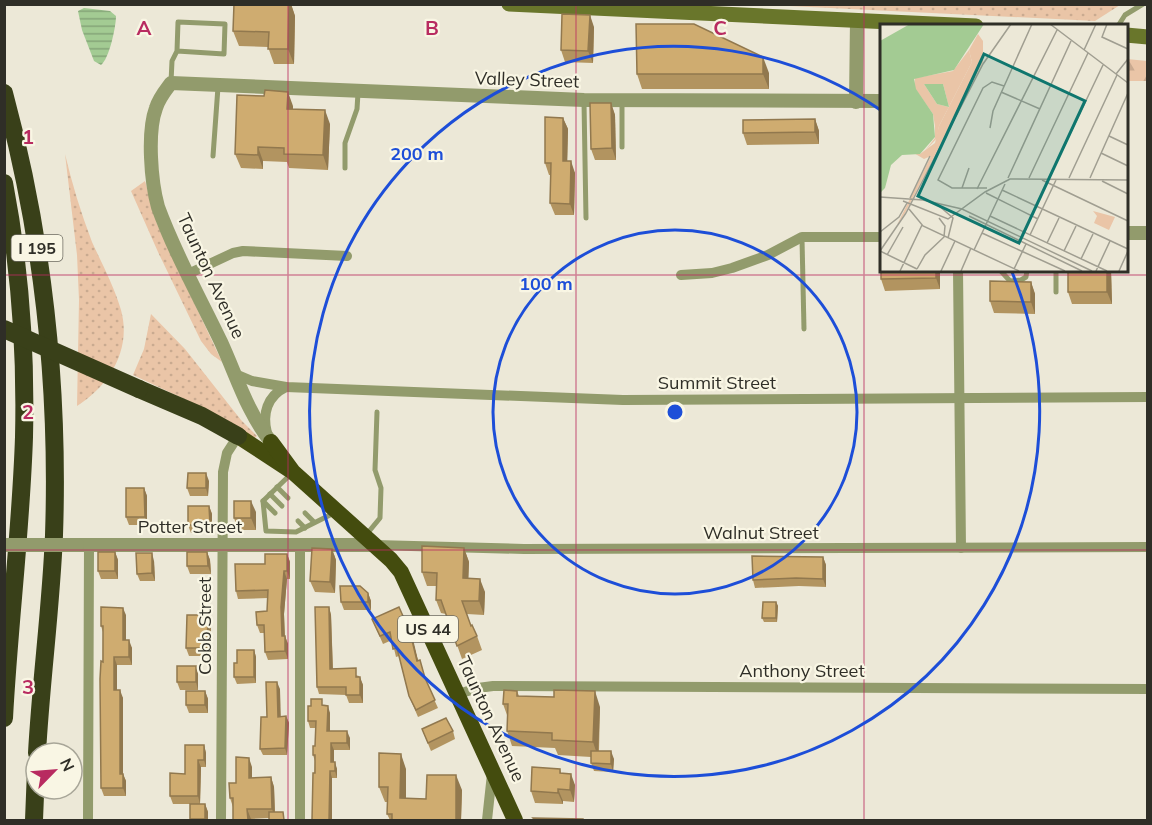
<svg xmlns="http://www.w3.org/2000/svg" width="1152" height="825" viewBox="0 0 1152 825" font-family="Mulish,sans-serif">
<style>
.green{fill:url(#green-dots)}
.forest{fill:url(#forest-firs)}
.water{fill:url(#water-rules)}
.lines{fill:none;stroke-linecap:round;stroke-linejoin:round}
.service{stroke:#929b6c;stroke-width:5}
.minor{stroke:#929b6c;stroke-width:10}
.tertiary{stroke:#929b6c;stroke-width:14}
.secondary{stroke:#69762b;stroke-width:15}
.trunk{stroke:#444c0e;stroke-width:16}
.motorway{stroke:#394019;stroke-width:18}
.tertiary-bridge{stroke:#929b6c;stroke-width:14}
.motorway-bridge{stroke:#394019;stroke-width:18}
.wall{fill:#b29460}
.shaded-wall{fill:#91784e}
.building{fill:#cfac70;stroke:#91784e;stroke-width:1.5}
.grid{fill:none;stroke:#b82b60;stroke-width:1.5;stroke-opacity:0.55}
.ring{fill:none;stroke:#1d4ed8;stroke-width:3}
.labels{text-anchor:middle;stroke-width:4.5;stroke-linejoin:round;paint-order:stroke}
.shield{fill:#f9f6e4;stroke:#6c6a60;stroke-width:1.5}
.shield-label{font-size:16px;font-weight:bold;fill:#2f2e27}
.street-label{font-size:18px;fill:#2f2e27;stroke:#f9f6e4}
.inset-road{fill:none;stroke:#a09e91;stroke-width:1.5}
.view{fill:#0f766e;fill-opacity:0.15;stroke:#0f766e;stroke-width:3}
.inset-edge{fill:none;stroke:#2f2e27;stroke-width:3}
.grid-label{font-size:20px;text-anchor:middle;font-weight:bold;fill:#b82b60;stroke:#f9f6e4;stroke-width:4.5;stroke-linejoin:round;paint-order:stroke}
.centre{fill:#1d4ed8;stroke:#f9f6e4;stroke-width:3}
.ring-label{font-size:18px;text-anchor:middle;font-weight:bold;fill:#1d4ed8;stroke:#f9f6e4;stroke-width:4.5;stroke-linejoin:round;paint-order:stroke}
</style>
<defs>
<pattern id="green-dots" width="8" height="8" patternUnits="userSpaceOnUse" patternTransform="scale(1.5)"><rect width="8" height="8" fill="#eac5a7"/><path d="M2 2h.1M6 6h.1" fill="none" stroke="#c9aa90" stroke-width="1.8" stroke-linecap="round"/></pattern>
<pattern id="forest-firs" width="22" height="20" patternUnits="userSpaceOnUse" patternTransform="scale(1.5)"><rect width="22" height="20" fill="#eac5a7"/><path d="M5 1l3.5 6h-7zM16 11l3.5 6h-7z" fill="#c9aa90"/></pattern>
<pattern id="water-rules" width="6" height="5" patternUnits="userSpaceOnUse" patternTransform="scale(1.5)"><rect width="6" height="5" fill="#a3cb93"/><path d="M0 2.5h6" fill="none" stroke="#85a578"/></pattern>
</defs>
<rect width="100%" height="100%" fill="#ece8d7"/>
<!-- green -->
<g class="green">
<polygon points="769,5 1120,5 1095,21"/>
<path d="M 65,154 C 72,184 81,213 92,242 C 102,264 114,286 121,310 C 132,350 109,386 77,406 L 79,300 L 77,255 Z"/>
<polygon points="145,181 157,224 222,362 211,354 201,341 158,252 131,191"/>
<polygon points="151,314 185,349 241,420 257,436 255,438 195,404 133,375 144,349"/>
</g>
<!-- forest -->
<polygon class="forest" points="1127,59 1147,61 1147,81 1127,81"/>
<!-- water -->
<path class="water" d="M 84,8 L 110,11 L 116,16 C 116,27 109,59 101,65 L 94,61 L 82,30 L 78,11 Z"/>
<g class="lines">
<!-- service -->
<g class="service">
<polyline points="1118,26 1125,15 1143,4"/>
<polyline points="171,82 172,61 177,51 224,54 225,24 178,22 177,51"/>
<polyline points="622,100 622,147"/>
<polyline points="584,102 586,218"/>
<polyline points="213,156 218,87"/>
<polyline points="345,168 345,143 357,109 358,93"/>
<polyline points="802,239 804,329"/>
<polyline points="1000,270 1010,281 1021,280 1026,277 1027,270"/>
<polyline points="1056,270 1056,292"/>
<polyline points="292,473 263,501 266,531 296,532 334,513"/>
<polyline points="277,487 288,498"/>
<polyline points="270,494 282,506"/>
<polyline points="263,501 275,513"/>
<polyline points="305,513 314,522"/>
<polyline points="298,521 305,528"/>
<polyline points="366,535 380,518 381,488 375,470 377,412"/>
</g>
<!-- minor -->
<g class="minor">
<polyline points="958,270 961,548"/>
<polyline points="188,274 233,253 243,251 347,256"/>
<polyline points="681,275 712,273 732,268 768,255 802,237 882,237"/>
<polyline points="233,373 252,381 286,387 623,400 1148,397"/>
<path d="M 267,433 C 262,414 267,396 286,387"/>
<polyline points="375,545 524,549 1148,547"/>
<polyline points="458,694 478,688 493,686 1148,689"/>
<polyline points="88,820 89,545"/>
<polyline points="221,820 223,472 227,453 238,436"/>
<polyline points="300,820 300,545"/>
<polyline points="487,820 492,774"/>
</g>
<!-- tertiary -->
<g class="tertiary">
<polyline points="856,102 857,20"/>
<polyline points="1126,233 1148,233"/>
<path d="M 271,442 C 247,412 237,377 221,342 C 200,298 175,254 158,207 C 151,182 147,132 156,108 C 159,98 165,91 171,83 L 584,100 L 882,101"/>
<polyline points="77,545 375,545"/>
</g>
<!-- secondary -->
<g class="secondary">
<polyline points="509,4 976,26"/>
<polyline points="1126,35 1148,37"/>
</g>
<!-- trunk -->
<g class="trunk">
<polyline points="238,436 290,470"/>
<polyline points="271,442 293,472 391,560 401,572 515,820"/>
</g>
<!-- motorway -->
<g class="motorway">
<path d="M 4,93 C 43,237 59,387 54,535 C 51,608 41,680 37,753"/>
<path d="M 4,183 C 20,266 26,352 24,437 C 21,531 9,624 4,718"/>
<polyline points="139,389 202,416 238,436"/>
<polyline points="34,820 36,770"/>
</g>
<!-- tertiary-bridge -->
<polyline class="tertiary-bridge" points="4,545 77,545"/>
<!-- motorway-bridge -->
<polyline class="motorway-bridge" points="4,329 139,389"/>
</g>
<!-- wall -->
<g class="wall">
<polygon points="234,4 291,4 295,16 294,64 274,64 268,47 239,46 233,31"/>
<polygon points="594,27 593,63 565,62 561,50"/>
<polygon points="769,73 769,89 642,89 637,74"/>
<polygon points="611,103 615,115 616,160 595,160 591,149"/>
<polygon points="293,106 293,109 330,124 328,170 289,168 287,162 263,161 263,169 241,168 235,154"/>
<polygon points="563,118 568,129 567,161 575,173 574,215 555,215 550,203 551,175 549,175 545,163"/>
<polygon points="815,119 819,131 819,144 747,145 743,133"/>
<polygon points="940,270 940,289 885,291 881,279"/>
<polygon points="1111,270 1112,304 1072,304 1068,292"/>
<polygon points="1031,282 1035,294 1035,314 994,313 990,301"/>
<polygon points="209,481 208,496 190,496 187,488"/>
<polygon points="144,488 147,496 147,525 129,525 126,517"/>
<polygon points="209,506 212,514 212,533 191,533 188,525"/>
<polygon points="256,512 256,530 238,530 234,518"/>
<polygon points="464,548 469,562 468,578 485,592 484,615 467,614 471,626 477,636 482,650 462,659 446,614 441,613 436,600 437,586 427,586 422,572"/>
<polygon points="332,549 336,560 335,593 315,592 310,581"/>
<polygon points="115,552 118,560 118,579 101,579 98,571"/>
<polygon points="207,552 210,560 211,574 190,574 187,566"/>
<polygon points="287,554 290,562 290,579 287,579 284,614 285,636 288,644 288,659 268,660 265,652 264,633 260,633 257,625 267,611 268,598 238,599 236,591 265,564"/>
<polygon points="823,557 826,565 826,587 799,586 755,588 753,580"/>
<polygon points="154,561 155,581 140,581 137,574"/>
<polygon points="368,593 371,601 371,610 344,610 341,602"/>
<polygon points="776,602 778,606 777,622 764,622 762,618"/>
<polygon points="329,607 331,615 333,669 359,676 363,685 363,703 349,703 346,695 319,694 317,687"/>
<polygon points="126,615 126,640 132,648 132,665 117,665 117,690 123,698 123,774 126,781 126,796 104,796 101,788 103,632 101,626"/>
<polygon points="208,615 211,623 210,656 189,656 186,648"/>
<polygon points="372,619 410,632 418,660 420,660 426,682 438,708 418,717 409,696 399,656 396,657 392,640 383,644"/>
<polygon points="254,650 256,657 256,683 237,684 234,677 237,663"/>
<polygon points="196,666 198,674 198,690 180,690 177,682"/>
<polygon points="280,689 280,717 286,716 289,723 287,755 263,755 260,749 267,717"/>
<polygon points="205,691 208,699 208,713 189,713 186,705"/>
<polygon points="517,691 519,696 600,707 599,751 614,759 613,772 594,771 591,763 591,757 558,755 555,748 512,746 507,731 507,715 503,704"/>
<polygon points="324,705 330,713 330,731 350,738 350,750 334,750 334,762 337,769 337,778 332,778 332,820 312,820 315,761 313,755 315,746 316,728 310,728 308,721"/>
<polygon points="422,729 453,731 455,739 431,751"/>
<polygon points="204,745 206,753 206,767 201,767 200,804 205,804 208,812 208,820 190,820 190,804 173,804 170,796"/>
<polygon points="252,767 252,778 271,777 274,787 275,812 269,818 251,819 251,820 233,820 233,807 230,798 236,783"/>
<polygon points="406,769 406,798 426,799 462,790 461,820 390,820 387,814 387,802 385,802 379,787"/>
<polygon points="560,769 561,773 575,785 574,802 563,801 563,804 535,803 531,791"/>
</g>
<!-- shaded-wall -->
<g class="shaded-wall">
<polygon points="289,4 291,4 295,16 294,64 288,49"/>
<polygon points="590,15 594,27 593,63 588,51"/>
<polygon points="763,57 769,73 769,89 763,74"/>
<polygon points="288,92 293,106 293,123 287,109"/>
<polygon points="611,103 615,115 616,160 612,148"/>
<polygon points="325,110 330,124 328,170 323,155"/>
<polygon points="563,118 568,129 567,173 563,161"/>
<polygon points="815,119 819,131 819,144 815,132"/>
<polygon points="258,147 263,161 263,169 258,155"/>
<polygon points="571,161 575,173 574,215 570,204"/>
<polygon points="936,270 940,270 940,289 936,278"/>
<polygon points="1107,270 1111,270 1112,304 1107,292"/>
<polygon points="1031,282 1035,294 1035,314 1031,302"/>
<polygon points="206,473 209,481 208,496 206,488"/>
<polygon points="144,488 147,496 147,525 145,517"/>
<polygon points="251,501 256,512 256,530 251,518"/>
<polygon points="209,506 212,514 212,533 210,525"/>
<polygon points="464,548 469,562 468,592 463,578"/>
<polygon points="332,549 336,560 335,593 330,582"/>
<polygon points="115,552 118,560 118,579 115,571"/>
<polygon points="207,552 210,560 211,574 208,566"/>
<polygon points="152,553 154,561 155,581 152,573"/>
<polygon points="287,554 290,562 290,579 287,571"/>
<polygon points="823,557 826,565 826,587 823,579"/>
<polygon points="284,571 287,579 284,614 285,644 282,636 281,607"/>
<polygon points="480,579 485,592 484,615 479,601"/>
<polygon points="368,593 371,601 371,610 368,602"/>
<polygon points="776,602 778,606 777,622 776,618"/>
<polygon points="329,607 331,615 333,677 330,669"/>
<polygon points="123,608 126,615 126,648 123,640"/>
<polygon points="208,615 211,623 210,656 207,648"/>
<polygon points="410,632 413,639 420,669 417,661"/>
<polygon points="285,636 288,644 288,659 285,651"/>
<polygon points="129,640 132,648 132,665 129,657"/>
<polygon points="254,650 256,657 256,683 254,677"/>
<polygon points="114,657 117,665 117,698 114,690"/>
<polygon points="196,666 198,674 198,690 196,682"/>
<polygon points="360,677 363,685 363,703 360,695"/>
<polygon points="277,682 280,689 281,723 278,717"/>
<polygon points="120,690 123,698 123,781 120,774"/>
<polygon points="205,691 208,699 208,713 205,705"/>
<polygon points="595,691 600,707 598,757 593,742"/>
<polygon points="328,706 330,713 330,738 327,731"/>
<polygon points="286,716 289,723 287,755 285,748"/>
<polygon points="347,731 350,738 350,750 347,743"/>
<polygon points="331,743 334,750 334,769 331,762"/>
<polygon points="204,745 206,753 206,767 204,760"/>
<polygon points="611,751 614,759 613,772 611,764"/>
<polygon points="401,754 406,769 406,814 400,798"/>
<polygon points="249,758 252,767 252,787 249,778"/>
<polygon points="198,760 201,767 200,804 198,796"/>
<polygon points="335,762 337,769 337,778 335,771"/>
<polygon points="330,771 332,778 332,820 329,820"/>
<polygon points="123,774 126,781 126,796 123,788"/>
<polygon points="571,774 575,785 574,802 570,790"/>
<polygon points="456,775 462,790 461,820 456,820"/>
<polygon points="271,777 274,787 275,818 272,809"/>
<polygon points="558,789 563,801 563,804 558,793"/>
<polygon points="205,804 208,812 208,820 205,820"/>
<polygon points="247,809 251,819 251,820 248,820"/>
</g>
<!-- building -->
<g class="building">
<polygon points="234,4 289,4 288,49 268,49 269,32 233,31"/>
<polygon points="562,14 590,15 588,51 561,50"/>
<polygon points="636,24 694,24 763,57 763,74 637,74"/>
<polygon points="265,90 288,92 287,109 325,110 323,155 284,154 284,148 258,147 258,155 235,154 237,95 264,96"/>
<polygon points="590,103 611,103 612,148 591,149"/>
<polygon points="545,117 563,118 563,161 571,161 570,204 550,203 551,163 545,163"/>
<polygon points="815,119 815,132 743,133 743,120"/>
<polygon points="881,251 882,251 882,270 936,270 936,278 881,279"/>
<rect x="1068" y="270" width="39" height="22"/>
<polygon points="990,281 1031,282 1031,302 990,301"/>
<polygon points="188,473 206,473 206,488 187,488"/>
<polygon points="126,488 144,488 145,517 126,517"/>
<rect x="234" y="501" width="17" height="17"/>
<polygon points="188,506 209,506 210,525 188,525"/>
<polygon points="422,546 464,548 463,578 480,579 479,601 462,601 471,626 472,625 477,636 457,646 441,600 436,600 437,573 422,572"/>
<polygon points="312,548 332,549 330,582 310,581"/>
<rect x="98" y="552" width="17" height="19"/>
<polygon points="187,552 207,552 208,566 187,566"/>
<polygon points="136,553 152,553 152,573 137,574"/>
<polygon points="265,554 287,554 287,571 284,571 281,607 282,636 285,636 285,651 265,652 264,625 257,625 256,612 267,611 268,590 236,591 235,564 265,564"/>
<polygon points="752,556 823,557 823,579 796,578 753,580"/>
<polygon points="340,586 360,586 368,593 368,602 341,602"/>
<polygon points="763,602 776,602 776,618 762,618"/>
<polygon points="101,607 123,608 123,640 129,640 129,657 114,657 114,690 120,690 120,774 123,774 123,788 101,788 100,679 101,661 103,662 103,626 101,626"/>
<polygon points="315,607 329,607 330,669 356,668 356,677 360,677 360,695 346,695 346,687 317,687"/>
<polygon points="399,607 410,632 417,661 420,660 425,678 435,700 416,710 409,696 397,648 393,649 390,632 380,636 372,619"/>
<polygon points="187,615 208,615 207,648 186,648"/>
<polygon points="237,650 254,650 254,677 234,677 234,663 237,663"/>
<rect x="177" y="666" width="19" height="16"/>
<polygon points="266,682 277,682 278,717 286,716 285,748 260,749 261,717 267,717"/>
<polygon points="504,690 517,691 517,696 554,697 554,690 595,691 593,742 552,740 552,733 507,731 508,704 503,704"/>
<rect x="186" y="691" width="19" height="14"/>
<polygon points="311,699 322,699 322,705 328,706 327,731 347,731 347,743 331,743 331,762 335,762 335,771 330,771 329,820 312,820 313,773 315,773 315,755 313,755 313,746 315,746 316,721 308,721 308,706 311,706"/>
<polygon points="446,718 453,731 428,743 422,729"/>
<polygon points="185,745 204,745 204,760 198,760 198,796 170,796 170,773 185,774"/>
<polygon points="591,751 611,751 611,764 591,763"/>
<polygon points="379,753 401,754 400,798 426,799 427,775 456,775 456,820 392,820 392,814 387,814 388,787 379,787"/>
<polygon points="236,757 249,758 249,778 271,777 272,809 247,809 248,820 233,820 233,798 230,798 229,783 236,783"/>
<polygon points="532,767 560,769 560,773 571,774 570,790 558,789 558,793 531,791"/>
<rect x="190" y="804" width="15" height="15"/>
<polygon points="269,812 283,812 284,820 269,820"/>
<polygon points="533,818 583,819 583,820 535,820"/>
</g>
<!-- grid -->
<path class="grid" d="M 288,4 L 288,820M 576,4 L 576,820M 864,4 L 864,820M 4,275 L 1148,275M 4,550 L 1148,550"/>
<!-- distance rings -->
<g class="ring">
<circle cx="675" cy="412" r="182"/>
<path d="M1012 272A365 365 0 1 1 882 111"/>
</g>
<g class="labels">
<!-- shield labels -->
<g class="shield">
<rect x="11.5" y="235" width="51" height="26" rx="4.5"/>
<rect x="398" y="616" width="60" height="26" rx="4.5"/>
</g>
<g class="shield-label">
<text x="37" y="254">I 195</text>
<text x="428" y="635">US 44</text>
</g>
<!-- street labels -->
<g class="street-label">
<text transform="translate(527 80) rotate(2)" y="6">Valley Street</text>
<text transform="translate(211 276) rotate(65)" y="6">Taunton Avenue</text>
<text x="717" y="389">Summit Street</text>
<text x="190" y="533">Potter Street</text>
<text x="761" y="539">Walnut Street</text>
<text transform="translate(205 626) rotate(-90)" y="6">Cobb Street</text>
<text x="802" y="677">Anthony Street</text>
<text transform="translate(491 719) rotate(65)" y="6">Taunton Avenue</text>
</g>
</g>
<!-- overview -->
<g transform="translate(880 24)">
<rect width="248" height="248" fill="#ece8d7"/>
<path d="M 98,10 L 103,17 L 103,38 L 25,189 L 17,201 L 51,132 L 44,135 L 32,128 L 40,130 L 55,119 L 59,102 L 92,38 L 89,26 ZM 213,187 L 235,193 L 229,206 L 214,199 L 217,192 Z" fill="#eac5a7"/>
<path d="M 89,26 L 92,38 L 59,102 L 57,114 L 44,128 L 55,114 L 55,102 L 53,90 L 34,63 L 35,54 L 73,47 ZM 44,60 L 63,60 L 69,83 L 57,80 Z" fill="#eac5a7" fill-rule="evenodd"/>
<path d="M 30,0 L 104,0 L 74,46 L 34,55 L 36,65 L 53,90 L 55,113 L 40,130 L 22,131 L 11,141 L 5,164 L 0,169 L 0,17 ZM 44,60 L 63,60 L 69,83 L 57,80 Z" fill="#a3cb93"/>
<path class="inset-road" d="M 170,0 L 248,59M 227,0 L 222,13 L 248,25M 204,26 L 216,0M 236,50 L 248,35M 121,68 L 160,85M 110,104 L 113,87 L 152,0M 229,112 L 248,121M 221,129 L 248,142M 128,154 L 191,17M 149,154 L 208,29M 169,154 L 223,41M 189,154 L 237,51M 210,154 L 248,69M 162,156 L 248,197M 222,157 L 248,170M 82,164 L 89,144M 107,164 L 72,164 L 58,156 L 103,64 L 112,58 L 124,62M 97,165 L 177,6M 122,166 L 248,225M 106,169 L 158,195M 0,173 L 43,176 L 82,185 L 212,247M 30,174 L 50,132M 23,177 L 68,195 L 105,168 L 130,155 L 248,156M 58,181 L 73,194 L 68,214M 29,185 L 43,202 L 139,247M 26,189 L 0,227 L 37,245M 26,189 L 103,40 L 131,0M 89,192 L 202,247M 110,192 L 227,247M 0,208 L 19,193 L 27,179M 102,209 L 185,247M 150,211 L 176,156M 167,219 L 179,194M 94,226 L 125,160M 184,227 L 196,202M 7,231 L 23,203M 201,235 L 213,210M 37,245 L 45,231 L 64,213 L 65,202 L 59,194M 134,245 L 146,220M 20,247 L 42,201M 61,247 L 75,217M 81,247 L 91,224M 216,247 L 230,217M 239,247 L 248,227"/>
<path class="view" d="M 104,30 L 205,77 L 139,219 L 38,172 Z"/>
<rect width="248" height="248" class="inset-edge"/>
</g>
<g class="grid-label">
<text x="144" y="35">A</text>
<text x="432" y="35">B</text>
<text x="720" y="35">C</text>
<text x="28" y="144">1</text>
<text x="28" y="419">2</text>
<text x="28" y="694">3</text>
</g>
<circle cx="675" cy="412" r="9" class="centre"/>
<g class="ring-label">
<text x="417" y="160">200 m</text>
<text x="546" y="290">100 m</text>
</g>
<!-- border -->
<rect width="1152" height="825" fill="none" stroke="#2f2e27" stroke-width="12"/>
<!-- north arrow -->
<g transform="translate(54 771) rotate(65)"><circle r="28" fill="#f9f6e4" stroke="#a8a698" stroke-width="1.5"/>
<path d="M0-4.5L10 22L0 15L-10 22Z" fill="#b82b60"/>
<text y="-9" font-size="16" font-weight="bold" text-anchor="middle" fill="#2f2e27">N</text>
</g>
</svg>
